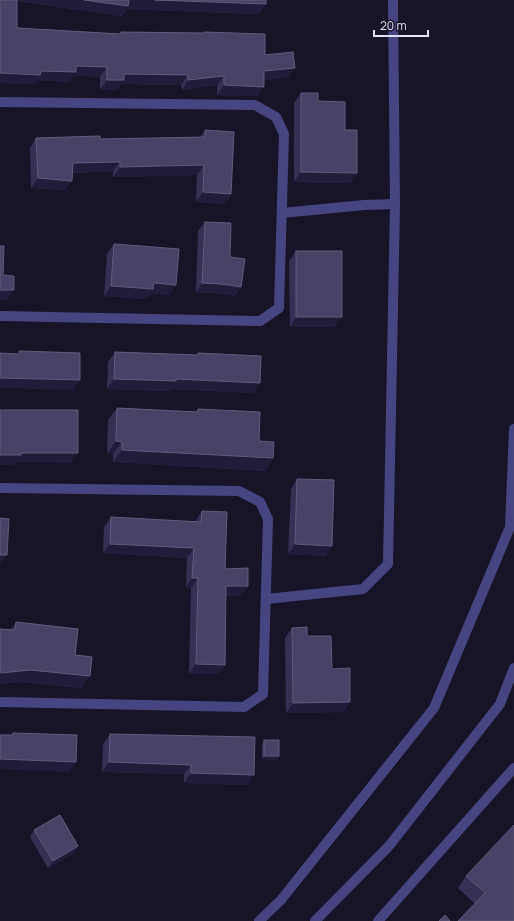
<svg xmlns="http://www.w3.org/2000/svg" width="514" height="921" viewBox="0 0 514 921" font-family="Manrope,sans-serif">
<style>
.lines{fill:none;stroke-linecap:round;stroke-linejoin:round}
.minor{stroke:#474581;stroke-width:10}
.wall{fill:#372f54}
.shaded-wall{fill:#221c3b}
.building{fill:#494266;stroke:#615b7d}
</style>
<rect width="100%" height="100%" fill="#171428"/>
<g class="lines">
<!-- minor -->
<g class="minor">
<polyline points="0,102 255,105 276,117 284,134 279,308 260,321 0,316"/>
<polyline points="282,213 364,205 395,204"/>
<polyline points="0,488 239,491 260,502 268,519 263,694 244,707 0,702"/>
<polyline points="266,599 363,589 388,564 395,204 393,0"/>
<polyline points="259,921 281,900 434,708 510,527 514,429"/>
<polyline points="315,921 389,846 500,704 514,668"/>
<polyline points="378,921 514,768"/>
</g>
</g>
<!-- wall -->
<g class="wall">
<polygon points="0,0 259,14 127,9 122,16 17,1 17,28 120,34 121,32 203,33 204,32 265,55 295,68 288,77 264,80 257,96 217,95 217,85 182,90 181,85 121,84 117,90 100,90 100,77 74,75 69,82 37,80 34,84 0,83"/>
<polygon points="301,93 318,101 345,130 357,173 350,183 294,182 294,103"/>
<polygon points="205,130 231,194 225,204 196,202 197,175 113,177 113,171 73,173 65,190 31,188 30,148 36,138 100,139 200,137"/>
<polygon points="205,222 235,296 214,293 196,292 198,231"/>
<polygon points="114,244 169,295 151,293 146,299 104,296 107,254"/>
<polygon points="296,251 335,327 290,327 289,261"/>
<polygon points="115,352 197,355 198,353 260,383 253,393 171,389 169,391 107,389 108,362"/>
<polygon points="117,408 196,412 198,409 259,441 273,458 265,471 113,462 113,454 107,454 108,420"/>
<polygon points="297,479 332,546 325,556 288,554 291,489"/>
<polygon points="202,511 225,569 248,586 241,595 226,596 218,674 189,674 191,588 186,587 187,558 103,553 104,527 111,517 195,522"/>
<polygon points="16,622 75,655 82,688 22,682 0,684 0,629 11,630"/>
<polygon points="292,628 307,636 350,702 343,712 286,713 285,638"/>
<polygon points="110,734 247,785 184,783 184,774 102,772 103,744"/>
<polygon points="264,740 279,756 276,760 262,759 262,744"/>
<polygon points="34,830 78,846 74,853 48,868 30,837"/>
<polygon points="466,876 514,921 475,904 458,888"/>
</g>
<!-- shaded-wall -->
<g class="shaded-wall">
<polygon points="12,0 155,0 266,4 259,14 127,9 122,16"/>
<polygon points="76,66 107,67 100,77 74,75 69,82 37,80 34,84 0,83 0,73 41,71"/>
<polygon points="295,68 288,77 258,81 264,71"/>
<polygon points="124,74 188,75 181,85 121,84 117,90 100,90 107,80"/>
<polygon points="224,76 217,85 182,90 188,80"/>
<polygon points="224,85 264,87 257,96 217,95"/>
<polygon points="120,162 113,171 66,173 73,163"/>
<polygon points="204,165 197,175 113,177 120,167"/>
<polygon points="301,172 357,173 350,183 294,182"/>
<polygon points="38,178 72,181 65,190 31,188"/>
<polygon points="203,192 231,194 225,204 196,202"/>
<polygon points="154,283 176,285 169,295 151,293 146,299 104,296 111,286"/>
<polygon points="202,283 221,284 241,287 235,296 214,293 196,292"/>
<polygon points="0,290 14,290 7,300 0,300"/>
<polygon points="296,317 342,317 335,327 290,327"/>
<polygon points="0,378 80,380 73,390 0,388"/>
<polygon points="114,379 176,379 260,383 253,393 171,389 169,391 107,389"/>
<polygon points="116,441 122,442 113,454 107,454"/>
<polygon points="122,450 273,458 265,471 113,462"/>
<polygon points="21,453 78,453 71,463 16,462 14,465 0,465 0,455"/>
<polygon points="110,544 194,548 187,558 103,553"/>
<polygon points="295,544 332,546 325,556 288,554"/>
<polygon points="0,555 7,555 0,565"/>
<polygon points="192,578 198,578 191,588 186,587"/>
<polygon points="226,586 248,586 241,595 219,596"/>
<polygon points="196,664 225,665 218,674 189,674"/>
<polygon points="30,670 90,676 82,688 22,682 0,684 0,674 1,673"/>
<polygon points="350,702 343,712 286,713 293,703"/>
<polygon points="264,756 279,756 276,760 262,759"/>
<polygon points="0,759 76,762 69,772 0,769"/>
<polygon points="109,762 191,765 184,774 102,772"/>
<polygon points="191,773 254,775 247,785 184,783"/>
<polygon points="78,846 74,853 48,868 53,861"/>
</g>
<!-- building -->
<g class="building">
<polygon points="0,0 17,0 17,28 121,34 121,32 204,33 204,32 265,34 265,55 293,52 295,68 264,71 264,87 224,85 224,76 188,80 188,75 124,74 124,80 107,80 107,67 76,66 76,72 41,71 40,75 0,73"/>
<polygon points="84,0 129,0 128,6"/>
<polygon points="155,0 266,0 266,4"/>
<polygon points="301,93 318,93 318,101 345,102 345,130 357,130 357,173 301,172"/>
<polygon points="205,130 234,132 231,194 203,192 204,165 120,167 120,162 73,163 72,181 38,178 36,138 100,136 100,139 205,137"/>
<polygon points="205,222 231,223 230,257 245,259 241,287 221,284 202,283"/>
<polygon points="114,244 179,249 176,285 154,283 153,289 111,286"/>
<polygon points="0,246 4,246 3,275 14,276 14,290 0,290"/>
<rect x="296" y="251" width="46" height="66"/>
<polygon points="19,351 80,353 80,380 0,378 0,353 19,354"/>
<polygon points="115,352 198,355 198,353 261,356 260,383 176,379 176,381 114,379"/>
<polygon points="117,408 198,412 198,409 260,412 259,441 274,442 273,458 122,450 122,442 116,441"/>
<polygon points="0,410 78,410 78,453 21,453 21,455 0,455"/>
<polygon points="297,479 334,480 332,546 295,544"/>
<polygon points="202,511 227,512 225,569 248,568 248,586 226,586 225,665 196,664 198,578 192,578 194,548 110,544 111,517 201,522"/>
<polygon points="0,518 9,519 7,555 0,555"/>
<polygon points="16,622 78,629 75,655 92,657 90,676 30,670 1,673 0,666 0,629 15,630"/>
<polygon points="307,627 307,636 331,636 332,669 350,668 350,702 293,703 292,628"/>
<polygon points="13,733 77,735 76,762 0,759 0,735 13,735"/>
<polygon points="110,734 255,737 254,775 191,773 191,765 109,762"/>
<rect x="264" y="740" width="15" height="16"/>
<polygon points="60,815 78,846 53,861 34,830"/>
<polygon points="514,825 514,921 458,921 485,893 466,876"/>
<polygon points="445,915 450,921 439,921"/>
</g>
<!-- scale -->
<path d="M374 30v6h54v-6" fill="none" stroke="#e2dffb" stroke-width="2"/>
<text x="380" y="30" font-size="12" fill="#e2dffb" stroke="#171428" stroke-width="3" paint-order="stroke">20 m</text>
</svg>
